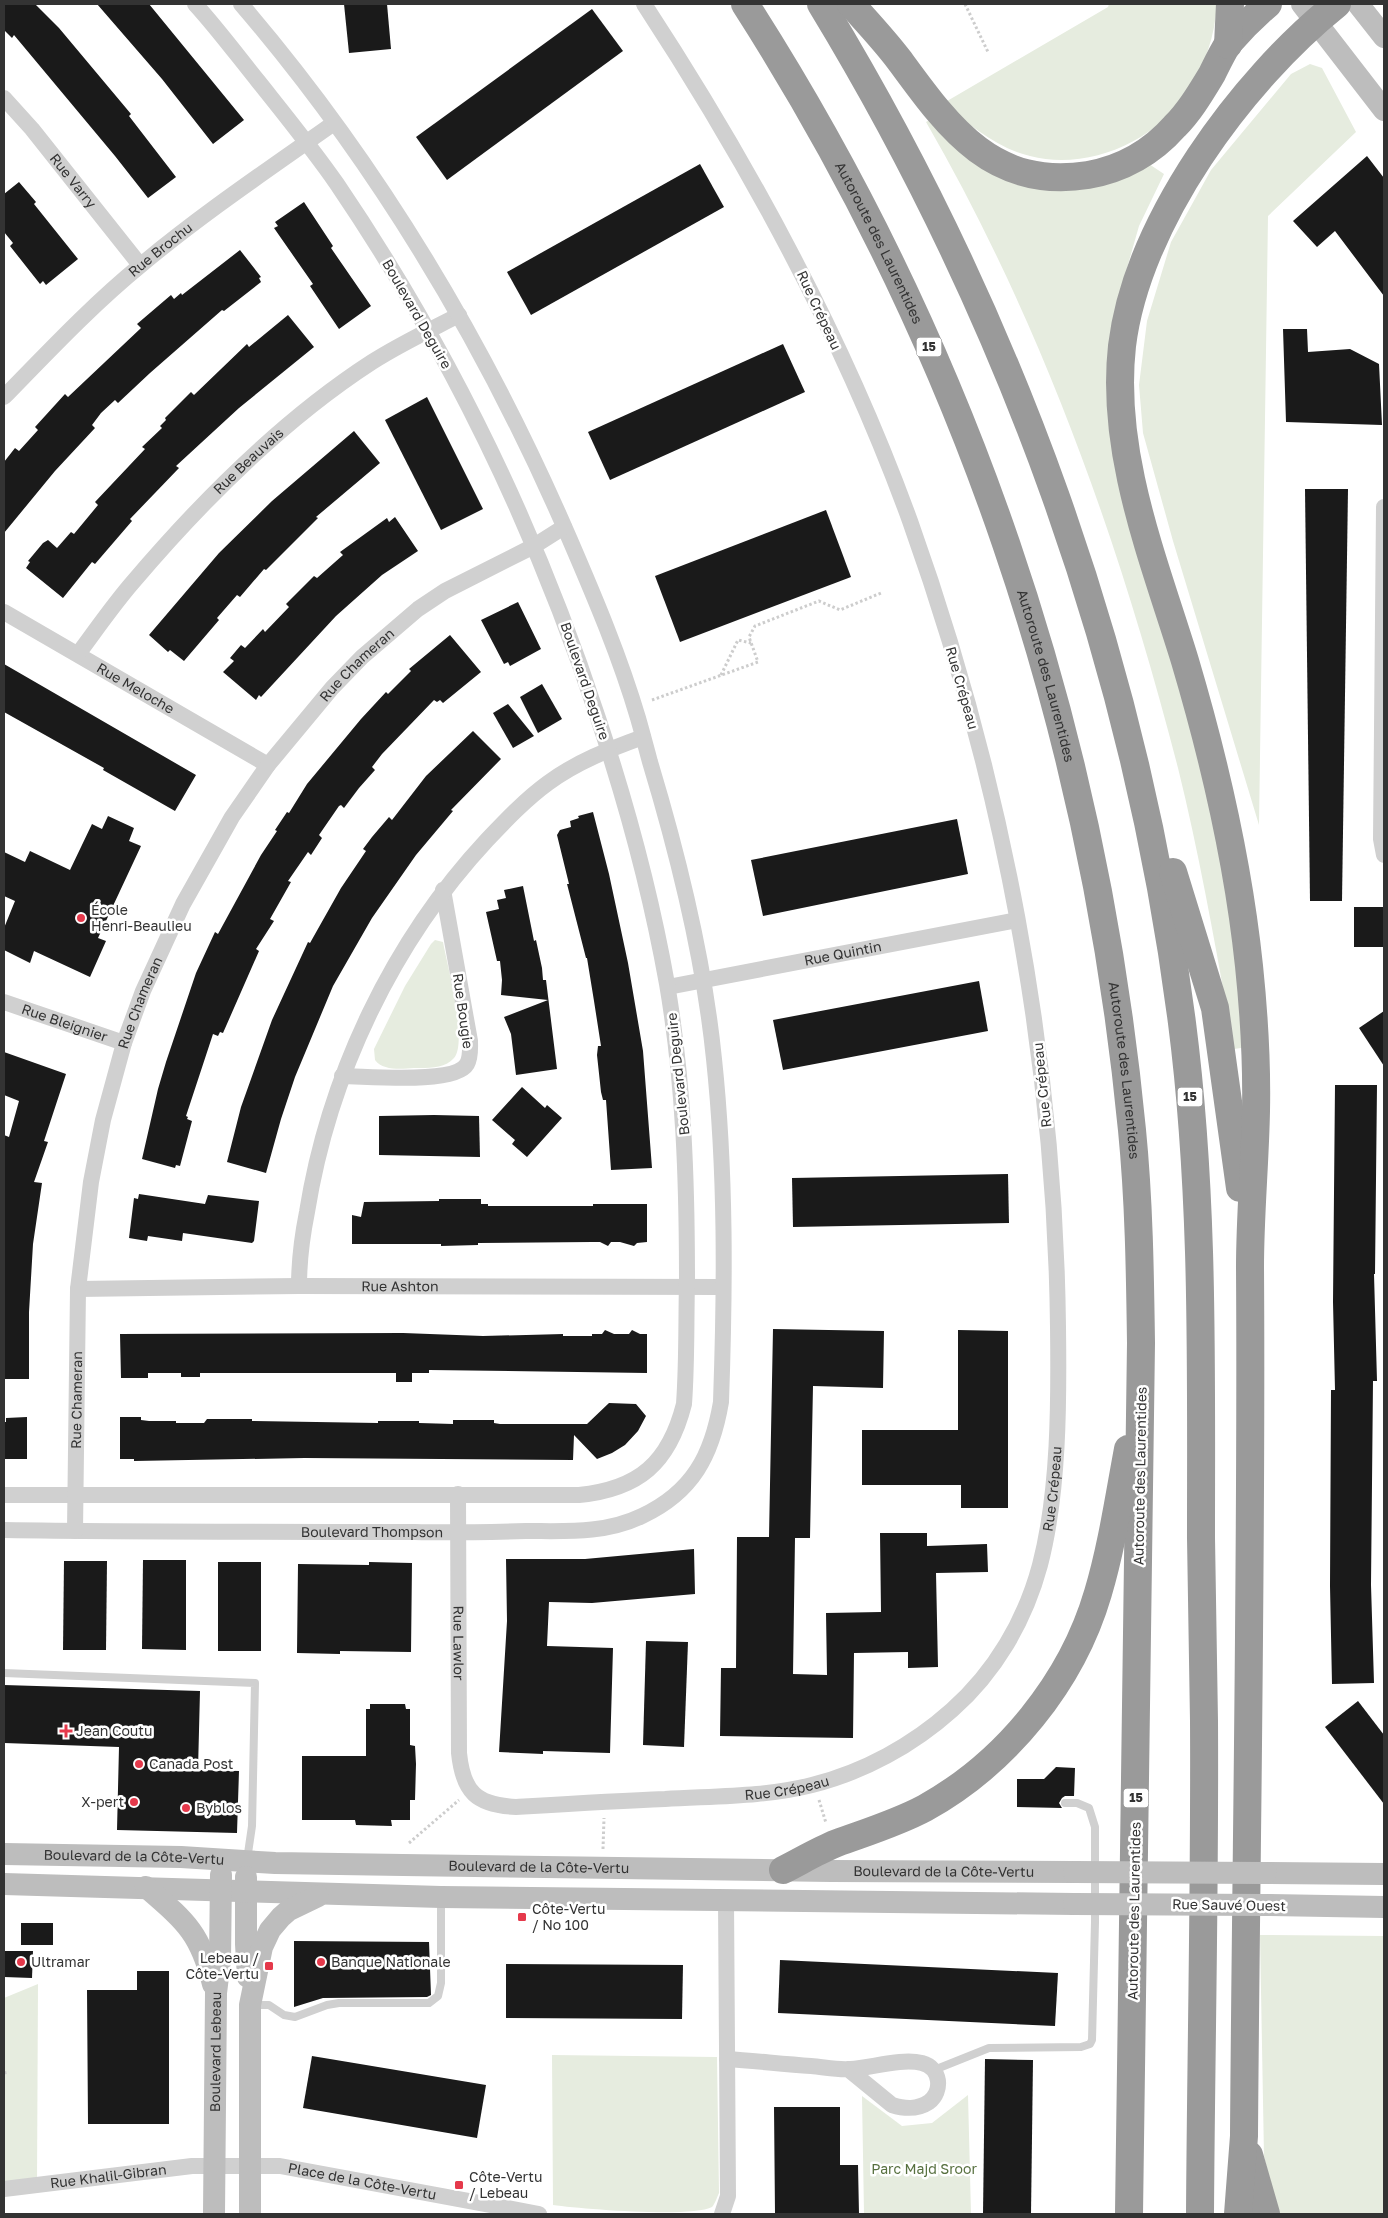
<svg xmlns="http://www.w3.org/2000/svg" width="1388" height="2218" viewBox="0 0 1388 2218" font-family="'Golos Text',sans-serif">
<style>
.green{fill:#e6ecdf}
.building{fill:#1a1a1a}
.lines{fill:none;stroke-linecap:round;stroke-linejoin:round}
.path{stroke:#cdcdcd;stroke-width:3;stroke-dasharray:2.5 2.5;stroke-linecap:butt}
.lane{stroke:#d0d0d0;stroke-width:8}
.street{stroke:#d0d0d0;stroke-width:16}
.secondary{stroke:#bdbdbd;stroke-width:22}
.highway{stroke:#9a9a9a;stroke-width:28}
.secondary-bridge{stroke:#bdbdbd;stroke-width:22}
.poi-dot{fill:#e5394b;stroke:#fff;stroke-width:2}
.labels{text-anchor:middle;stroke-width:5;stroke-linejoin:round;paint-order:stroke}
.shield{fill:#fff;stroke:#707070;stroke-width:1}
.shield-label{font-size:12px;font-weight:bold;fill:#333}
.street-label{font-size:14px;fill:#333;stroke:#fff}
.poi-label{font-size:14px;fill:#333;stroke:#fff;text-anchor:start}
.park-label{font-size:14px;fill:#57703f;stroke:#fff}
</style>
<rect width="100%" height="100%" fill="#fff"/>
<!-- green -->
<g class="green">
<path d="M 1109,4 L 1217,4 C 1215,35 1205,66 1187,93 C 1155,142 1087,171 1030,156 C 996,148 970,124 942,104 L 1108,7 Z"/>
<polygon points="1310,64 1322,68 1356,132 1268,216 1259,825 1173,541 1143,433 1139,385 1147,321 1171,242 1211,170 1291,74"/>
<path d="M 933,118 L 983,166 L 1146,162 L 1164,174 L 1139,226 L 1117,303 L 1112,339 L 1212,784 L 1248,1047 L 1234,1049 C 1217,955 1201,861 1178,768 C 1120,543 1042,323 926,122 Z"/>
<path d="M 435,940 L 443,942 C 447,964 468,1043 454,1058 C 445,1069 427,1068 414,1068 C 402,1069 383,1071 375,1060 L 374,1049 L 405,986 L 431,944 Z"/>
<polygon points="1260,1935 1384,1936 1384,2214 1279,2214 1276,2208 1264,2156"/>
<polygon points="38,1984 37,2184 4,2189 4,1998"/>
<path d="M 552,2055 L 717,2057 L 719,2193 C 717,2197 715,2204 712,2207 C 692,2218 582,2209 553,2205 Z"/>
<polygon points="968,2095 971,2214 864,2214 862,2096 902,2126 932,2123"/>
</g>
<!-- building -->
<g class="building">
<polygon points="4,4 35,4 59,28 131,114 129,116 176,177 148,198 115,156 14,35 12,38 4,30"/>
<polygon points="97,4 149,4 244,120 213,144 162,79"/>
<polygon points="344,4 387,4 391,49 349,53"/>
<polygon points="592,9 623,51 447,180 416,137"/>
<polygon points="1367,156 1384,178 1384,296 1335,231 1317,247 1293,221"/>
<polygon points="700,164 724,207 531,315 507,272"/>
<polygon points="19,182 36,202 34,204 78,259 46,285 43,281 40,284 10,246 13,243 4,232 4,194"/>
<polygon points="304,202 333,246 331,248 371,306 339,329 310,286 313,284 274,228 278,226 275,222"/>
<polygon points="240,250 261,277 259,278 261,282 224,311 222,310 150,373 118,403 115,400 101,413 92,425 95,428 55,471 4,533 4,462 15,448 19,451 38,430 35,427 65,394 68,397 141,328 137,324 171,295 174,299 181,293 182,295"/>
<polygon points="288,315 314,347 239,408 176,466 179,468 130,519 132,521 95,564 92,562 63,598 26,568 30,562 28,561 43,543 48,540 57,548 71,532 74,534 98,505 95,502 145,449 142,447 162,428 160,426 166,420 165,418 191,392 194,395 247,344 249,347"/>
<polygon points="1283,329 1307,329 1308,352 1350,349 1379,364 1382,425 1286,422"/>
<polygon points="783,344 805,392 610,480 588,432"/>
<polygon points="427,397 483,509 441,530 385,420"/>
<polygon points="354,431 380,463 316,517 318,518 266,570 264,569 240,597 237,595 217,618 219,620 184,661 170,650 168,652 149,635 219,553 272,501"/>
<polygon points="1305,489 1348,489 1342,901 1310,901"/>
<polygon points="826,510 851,577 680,642 655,576"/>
<polygon points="395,517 418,551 382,575 336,616 261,697 259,695 256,700 223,672 234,661 230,658 241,645 245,648 263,629 265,632 289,607 286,604 314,576 317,578 343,555 340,552 387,518 389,522"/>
<polygon points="518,602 541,649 510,666 508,662 504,664 481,620"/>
<polygon points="450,635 481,672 443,703 440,700 437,702 434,700 382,754 372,767 375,770 359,788 344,808 341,805 339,806 319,835 322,838 311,855 308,852 288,881 291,882 270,919 274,921 256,949 259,951 223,1033 220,1032 218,1036 213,1034 186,1116 188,1117 187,1119 192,1121 180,1166 176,1165 175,1168 142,1159 158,1089 166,1062 196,973 215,932 218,934 261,855 277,831 275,830 287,812 289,813 307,784 361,719 386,692 388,694 411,671 409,669"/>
<polygon points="4,664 196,775 175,811 103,770 104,768 4,712"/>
<polygon points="542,684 562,719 538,733 520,697"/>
<polygon points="508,704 534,736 513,748 493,713"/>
<polygon points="473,731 501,759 451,810 453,811 416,855 372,918 333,986 295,1077 281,1119 266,1173 227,1162 241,1107 272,1020 308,942 310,943 341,888 366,851 363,849 372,837 389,817 392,820 426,776"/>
<polygon points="593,812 609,874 628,963 643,1051 652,1168 611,1170 606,1100 603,1100 601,1092 597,1055 598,1046 601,1046 594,1001 587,958 586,958 567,884 569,884 557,835 560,830 571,827 570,821 579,818 578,816"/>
<polygon points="108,816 134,828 129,841 141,846 98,938 106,941 90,977 34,951 30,963 4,950 4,928 15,901 4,896 4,852 25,862 30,851 70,870 92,824 102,829"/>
<polygon points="957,819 968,874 763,916 751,860"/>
<polygon points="523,886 534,941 536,940 542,968 543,980 546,980 557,1069 516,1075 511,1034 504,1017 548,1000 501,995 502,980 500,961 497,961 486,912 499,909 497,900 506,898 504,890"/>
<rect x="1354" y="907" width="30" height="40"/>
<polygon points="979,981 988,1031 783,1070 773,1020"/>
<polygon points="1384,1011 1384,1066 1359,1028"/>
<polygon points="4,1052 66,1074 44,1141 48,1142 34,1182 42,1183 33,1244 29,1312 29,1379 4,1379 4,1135 9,1137 19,1101 4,1095"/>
<polygon points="1335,1085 1377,1085 1375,1274 1374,1274 1377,1381 1373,1381 1371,1585 1374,1683 1332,1684 1330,1586 1331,1390 1335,1390 1333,1302"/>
<polygon points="522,1087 545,1108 547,1105 562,1118 527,1157 512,1144 515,1140 492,1120"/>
<polygon points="434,1115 479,1116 480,1157 379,1155 379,1116"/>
<polygon points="1008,1174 1009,1223 793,1227 792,1178"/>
<polygon points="139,1194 205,1204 208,1195 259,1201 254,1241 252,1243 183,1233 182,1241 148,1236 147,1241 129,1238 134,1198 138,1199"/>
<polygon points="439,1199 481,1199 481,1204 488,1204 488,1206 593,1206 593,1204 647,1204 647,1242 637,1243 634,1246 620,1242 611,1242 608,1246 600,1242 592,1242 478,1243 478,1245 441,1246 441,1244 352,1244 352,1215 361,1217 364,1202 439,1201"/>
<polygon points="773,1329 884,1331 883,1388 813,1386 810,1538 795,1538 793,1674 827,1675 826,1613 881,1612 880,1533 927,1533 927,1546 987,1544 988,1572 936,1573 938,1667 908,1668 908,1652 854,1653 853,1738 720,1736 721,1668 736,1668 737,1537 769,1537"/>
<polygon points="605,1330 614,1334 629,1334 632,1330 640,1334 647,1334 647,1373 429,1370 429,1373 412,1373 412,1382 396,1382 396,1373 200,1373 200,1377 181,1377 181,1373 148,1373 148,1378 121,1378 120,1334 403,1333 483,1336 563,1334 563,1336 592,1336 592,1334 602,1334"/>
<polygon points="958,1330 1008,1331 1008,1508 961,1508 961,1485 862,1485 862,1430 958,1430"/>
<polygon points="609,1403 636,1404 646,1416 638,1431 625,1445 612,1453 597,1459 574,1435 573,1460 305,1458 134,1461 134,1459 120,1459 120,1417 141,1417 141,1420 149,1421 176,1421 176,1423 204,1423 207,1419 252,1419 252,1421 378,1423 378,1421 419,1421 419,1423 453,1424 453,1420 494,1420 494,1423 500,1424 587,1424"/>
<polygon points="27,1417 27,1459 4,1459 4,1422 6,1422 6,1418"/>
<polygon points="694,1549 695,1594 592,1603 549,1602 547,1646 613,1648 610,1753 543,1751 543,1754 499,1752 507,1621 506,1559 585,1559"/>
<polygon points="143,1560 186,1560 186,1650 142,1649"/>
<polygon points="64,1561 107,1561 106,1650 63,1650"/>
<rect x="218" y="1562" width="43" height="89"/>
<polygon points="369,1562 412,1563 411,1652 340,1651 340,1654 297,1653 298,1564 369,1565"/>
<polygon points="646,1641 688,1642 684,1747 643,1745"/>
<polygon points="4,1685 200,1691 198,1770 239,1771 237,1833 117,1830 119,1747 4,1743"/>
<polygon points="1358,1701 1384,1735 1384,1804 1325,1727"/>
<polygon points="370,1704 405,1704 406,1709 410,1709 410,1745 415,1746 416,1764 415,1800 410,1800 410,1820 391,1820 392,1826 356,1825 355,1820 302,1820 302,1756 366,1756 366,1709 370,1709"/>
<polygon points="1056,1767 1075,1768 1074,1796 1065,1796 1062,1798 1059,1803 1062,1808 1017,1807 1017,1779 1044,1779"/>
<rect x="21" y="1923" width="32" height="22"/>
<polygon points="294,1941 429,1942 431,1995 427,1997 323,1998 294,2007"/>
<polygon points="4,1951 33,1951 32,1978 4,1977"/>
<polygon points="780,1960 1058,1973 1055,2026 778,2013"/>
<polygon points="506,1964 683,1965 682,2019 506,2018"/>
<polygon points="137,1971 169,1971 169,2124 88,2124 87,1990 137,1990"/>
<polygon points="312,2056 486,2085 477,2138 303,2108"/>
<polygon points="985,2059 1033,2060 1031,2214 983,2214"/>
<polygon points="774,2107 840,2107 840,2165 858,2165 859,2214 775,2214"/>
</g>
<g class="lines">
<!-- path -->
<g class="path">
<polyline points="965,4 988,52"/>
<polyline points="721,675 738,640 751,643"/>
<polyline points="652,700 758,662 749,637 755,626 819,601 840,610 881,593"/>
<polyline points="819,1800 826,1823"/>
<polyline points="409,1843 459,1800"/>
<polyline points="603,1849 604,1818"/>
<polyline points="4,2073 9,2072"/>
</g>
<!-- lane -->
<g class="lane">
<polyline points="4,1673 255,1683 252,1826 247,1860"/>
<polyline points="252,2005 269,2005 284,2015 295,2017 327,2005 339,2003 429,2003 438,1996 441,1983 441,1900"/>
<polyline points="934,2070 989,2048 1081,2047 1090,2044 1092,2040 1095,1922 1095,1827 1089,1808 1077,1803 1065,1803"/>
</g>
<!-- street -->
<g class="street">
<path id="s1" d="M 4,98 L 32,129 L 140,265"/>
<path id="s2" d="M 4,397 C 48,352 92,305 141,265 C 202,214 269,169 334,123"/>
<polyline points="1384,507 1381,839 1384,855"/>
<path id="s3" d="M 4,612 L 268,765"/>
<path id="s4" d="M 78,654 C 96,630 113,605 133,582 C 201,502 284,419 372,362 C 400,344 430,330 459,315"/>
<path id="s5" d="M 668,987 L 1017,920"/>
<path id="s6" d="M 4,1002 L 124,1043"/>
<path d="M 342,1076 C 367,1076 455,1085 467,1064 C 471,1057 470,1048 470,1041 L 443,890"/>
<path d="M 299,1286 C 299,1261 302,1237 307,1212 C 329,1075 393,941 487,840 C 506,820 526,799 548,783 C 576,762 610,749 643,737"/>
<path id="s7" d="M 78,1289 L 299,1286 L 722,1287"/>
<path id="s8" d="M 458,1494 L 459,1753 C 463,1792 476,1805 516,1807 C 566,1804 615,1801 665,1799 C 713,1796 765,1797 812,1785 C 864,1772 913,1745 952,1710 C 995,1672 1025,1621 1040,1565 C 1059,1492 1059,1402 1058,1327 C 1055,1054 1002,778 910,521 C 844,339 750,166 644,4"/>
<path d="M 4,1495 L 579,1495 C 639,1489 669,1463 684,1404 C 687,1363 686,1322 687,1282 C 687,1182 684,1083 667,984 C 651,894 627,805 598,718 C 536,529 449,349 337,184 C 312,148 285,115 258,81 C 237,55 217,28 195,4"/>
<path id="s9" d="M 4,1530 C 141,1532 278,1532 415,1532 C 452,1533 489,1532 526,1531 C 565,1531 605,1534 642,1516 C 693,1492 712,1455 721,1402 C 725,1288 726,1172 714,1059 C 704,959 679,858 650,762 C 646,747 642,732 638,718 C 620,657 595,598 570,540 C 487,347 378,164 241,4"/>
<path id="s10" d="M 75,1531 L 78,1289 L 91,1182 L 103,1120 L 124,1043 L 143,991 L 183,904 L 232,817 L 268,765 L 332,688 L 362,657 L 418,609 L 445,591 L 534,546 L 564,527"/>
<path d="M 727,2059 C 755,2061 783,2064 811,2066 C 824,2067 837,2070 850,2069 C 871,2068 901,2058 922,2063 C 941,2068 943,2091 929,2102 C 917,2110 905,2109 892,2105 L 848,2069"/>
<path id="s11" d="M 4,2189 L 192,2166 L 280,2166 L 539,2214"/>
<polyline points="722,2214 728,2196 726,1900"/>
</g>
<!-- secondary -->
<g class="secondary">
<polyline points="1302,4 1384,110"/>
<polyline points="1358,4 1384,37"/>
<path id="s12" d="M 4,1854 L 181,1857 L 275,1863 L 403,1865 L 831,1871 L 1074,1872"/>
<polyline points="1266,1873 1384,1874"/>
<polyline points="246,1877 246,1944 248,1977"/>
<polyline points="4,1884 441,1897 1074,1904"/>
<path d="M 146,1887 C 185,1921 200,1932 213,1984"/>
<polyline points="1266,1905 1384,1907"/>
<path id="s13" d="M 214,2214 L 216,1993 L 220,1960 L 221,1875"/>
<polyline points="250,2214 250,2005 262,1947 270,1930 281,1917 289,1910 318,1896"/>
</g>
<!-- highway -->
<g class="highway">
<path id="s14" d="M 745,4 C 964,345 1093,726 1132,1130 C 1139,1201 1140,1272 1141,1343 L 1129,2214"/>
<path d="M 821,4 C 1010,315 1136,662 1182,1023 C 1204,1194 1201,1365 1201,1538 C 1202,1599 1203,1660 1204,1721 C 1205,1886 1201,2050 1200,2214"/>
<path d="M 851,4 C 868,23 885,41 900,61 C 949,128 993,190 1088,175 C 1122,169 1152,152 1175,126 C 1190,111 1201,92 1212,74 C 1217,64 1222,53 1228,44 C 1240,30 1254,16 1268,4"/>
<polyline points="1228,45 1230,4"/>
<polyline points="1173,872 1215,1008 1240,1188"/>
<path d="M 783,1870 C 801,1861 819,1850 837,1843 C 867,1832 897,1823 925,1808 C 1006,1763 1072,1682 1098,1593 C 1112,1546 1119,1497 1128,1449"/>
<polyline points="1249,2155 1266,2214"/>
<path d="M 1238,2214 L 1244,2136 C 1246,1847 1252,1557 1250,1267 C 1250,1215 1255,1163 1256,1111 C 1257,1062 1254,1014 1249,966 C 1238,861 1215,762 1185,661 C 1154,560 1110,454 1122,346 C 1137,222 1242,80 1337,4"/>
</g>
<!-- secondary-bridge -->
<g class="secondary-bridge">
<polyline points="1074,1872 1266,1873"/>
<polyline points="1074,1904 1266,1905"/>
</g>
</g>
<!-- markers -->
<g class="poi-dot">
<circle cx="81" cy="918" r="5"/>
<path d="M63.5 1723.5h5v5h5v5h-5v5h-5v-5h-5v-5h5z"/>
<circle cx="139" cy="1764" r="5"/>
<circle cx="134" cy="1802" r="5"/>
<circle cx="186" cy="1808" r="5"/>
<rect x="517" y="1912" width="10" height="10" rx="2.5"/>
<circle cx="21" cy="1962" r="5"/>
<circle cx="321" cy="1962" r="5"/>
<rect x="264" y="1961" width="10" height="10" rx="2.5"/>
<rect x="454" y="2180" width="10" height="10" rx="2.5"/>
</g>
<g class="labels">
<!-- shield labels -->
<g class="shield">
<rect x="916.5" y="337.5" width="25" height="19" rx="4"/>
<rect x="1177.5" y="1087.5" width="25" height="19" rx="4"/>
<rect x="1123.5" y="1788.5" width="25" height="19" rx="4"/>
</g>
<g class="shield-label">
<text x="929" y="351">15</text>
<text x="1190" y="1101">15</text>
<text x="1136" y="1802">15</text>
</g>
<!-- street labels -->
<g class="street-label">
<text dy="5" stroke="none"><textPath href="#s1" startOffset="108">Rue Varry</textPath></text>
<text dy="5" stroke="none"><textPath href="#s14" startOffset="274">Autoroute des Laurentides</textPath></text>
<text dy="5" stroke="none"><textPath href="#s2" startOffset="215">Rue Brochu</textPath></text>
<text transform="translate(819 310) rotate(65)" y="5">Rue Crépeau</text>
<text transform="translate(417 314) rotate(60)" y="5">Boulevard Deguire</text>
<text dy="5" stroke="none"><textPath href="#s4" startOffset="258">Rue Beauvais</textPath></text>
<text dy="5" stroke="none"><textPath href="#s10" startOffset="941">Rue Chameran</textPath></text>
<text dy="5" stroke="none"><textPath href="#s14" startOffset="739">Autoroute des Laurentides</textPath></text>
<text transform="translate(585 681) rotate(71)" y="5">Boulevard Deguire</text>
<text dy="5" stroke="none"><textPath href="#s3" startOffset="152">Rue Meloche</textPath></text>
<text transform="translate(962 688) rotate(74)" y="5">Rue Crépeau</text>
<text dy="5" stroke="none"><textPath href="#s5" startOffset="178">Rue Quintin</textPath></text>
<text dy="5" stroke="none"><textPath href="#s10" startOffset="536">Rue Chameran</textPath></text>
<text transform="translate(463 1011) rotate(82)" y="5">Rue Bougie</text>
<text dy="5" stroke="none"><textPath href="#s6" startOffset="64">Rue Bleignier</textPath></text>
<text dy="5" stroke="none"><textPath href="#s14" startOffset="1142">Autoroute des Laurentides</textPath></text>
<text transform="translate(678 1074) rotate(-96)" y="5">Boulevard Deguire</text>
<text transform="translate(1042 1085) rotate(-96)" y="5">Rue Crépeau</text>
<text dy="5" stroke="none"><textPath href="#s7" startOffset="322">Rue Ashton</textPath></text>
<text dy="5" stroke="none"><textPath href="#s10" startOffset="131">Rue Chameran</textPath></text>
<text transform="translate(1140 1476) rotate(-89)" y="5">Autoroute des Laurentides</text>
<text dy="5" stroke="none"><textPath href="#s8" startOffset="1055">Rue Crépeau</textPath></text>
<text dy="5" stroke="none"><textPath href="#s9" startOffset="368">Boulevard Thompson</textPath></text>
<text dy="5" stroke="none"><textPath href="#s8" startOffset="149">Rue Lawlor</textPath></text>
<text dy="5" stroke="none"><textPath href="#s8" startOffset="620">Rue Crépeau</textPath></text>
<text dy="5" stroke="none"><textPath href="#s12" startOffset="130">Boulevard de la Côte-Vertu</textPath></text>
<text dy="5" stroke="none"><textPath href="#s12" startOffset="535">Boulevard de la Côte-Vertu</textPath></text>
<text dy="5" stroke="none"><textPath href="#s12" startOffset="940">Boulevard de la Côte-Vertu</textPath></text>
<text transform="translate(1229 1905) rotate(1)" y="5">Rue Sauvé Ouest</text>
<text transform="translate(1134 1911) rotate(-89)" y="5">Autoroute des Laurentides</text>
<text dy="5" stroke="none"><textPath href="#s13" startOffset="162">Boulevard Lebeau</textPath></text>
<text dy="5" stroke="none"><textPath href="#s11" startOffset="105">Rue Khalil-Gibran</textPath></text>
<text dy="5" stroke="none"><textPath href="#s11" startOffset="361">Place de la Côte-Vertu</textPath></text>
</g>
<!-- poi labels -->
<g class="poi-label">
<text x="91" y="915">École<tspan x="91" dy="16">Henri-Beaulieu</tspan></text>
<text x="76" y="1736">Jean Coutu</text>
<text x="149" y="1769">Canada Post</text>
<text x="124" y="1807" text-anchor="end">X-pert</text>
<text x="196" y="1813">Byblos</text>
<text x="532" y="1914">Côte-Vertu<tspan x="532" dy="16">/ No 100</tspan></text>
<text x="259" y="1963" text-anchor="end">Lebeau /<tspan x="259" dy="16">Côte-Vertu</tspan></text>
<text x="31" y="1967">Ultramar</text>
<text x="331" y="1967">Banque Nationale</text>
<text x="469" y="2182">Côte-Vertu<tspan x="469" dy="16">/ Lebeau</tspan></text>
</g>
<!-- park labels -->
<g class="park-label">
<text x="924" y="2174">Parc Majd Sroor</text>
</g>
</g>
<!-- border -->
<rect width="1388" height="2218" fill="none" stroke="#333333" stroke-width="10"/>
</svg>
